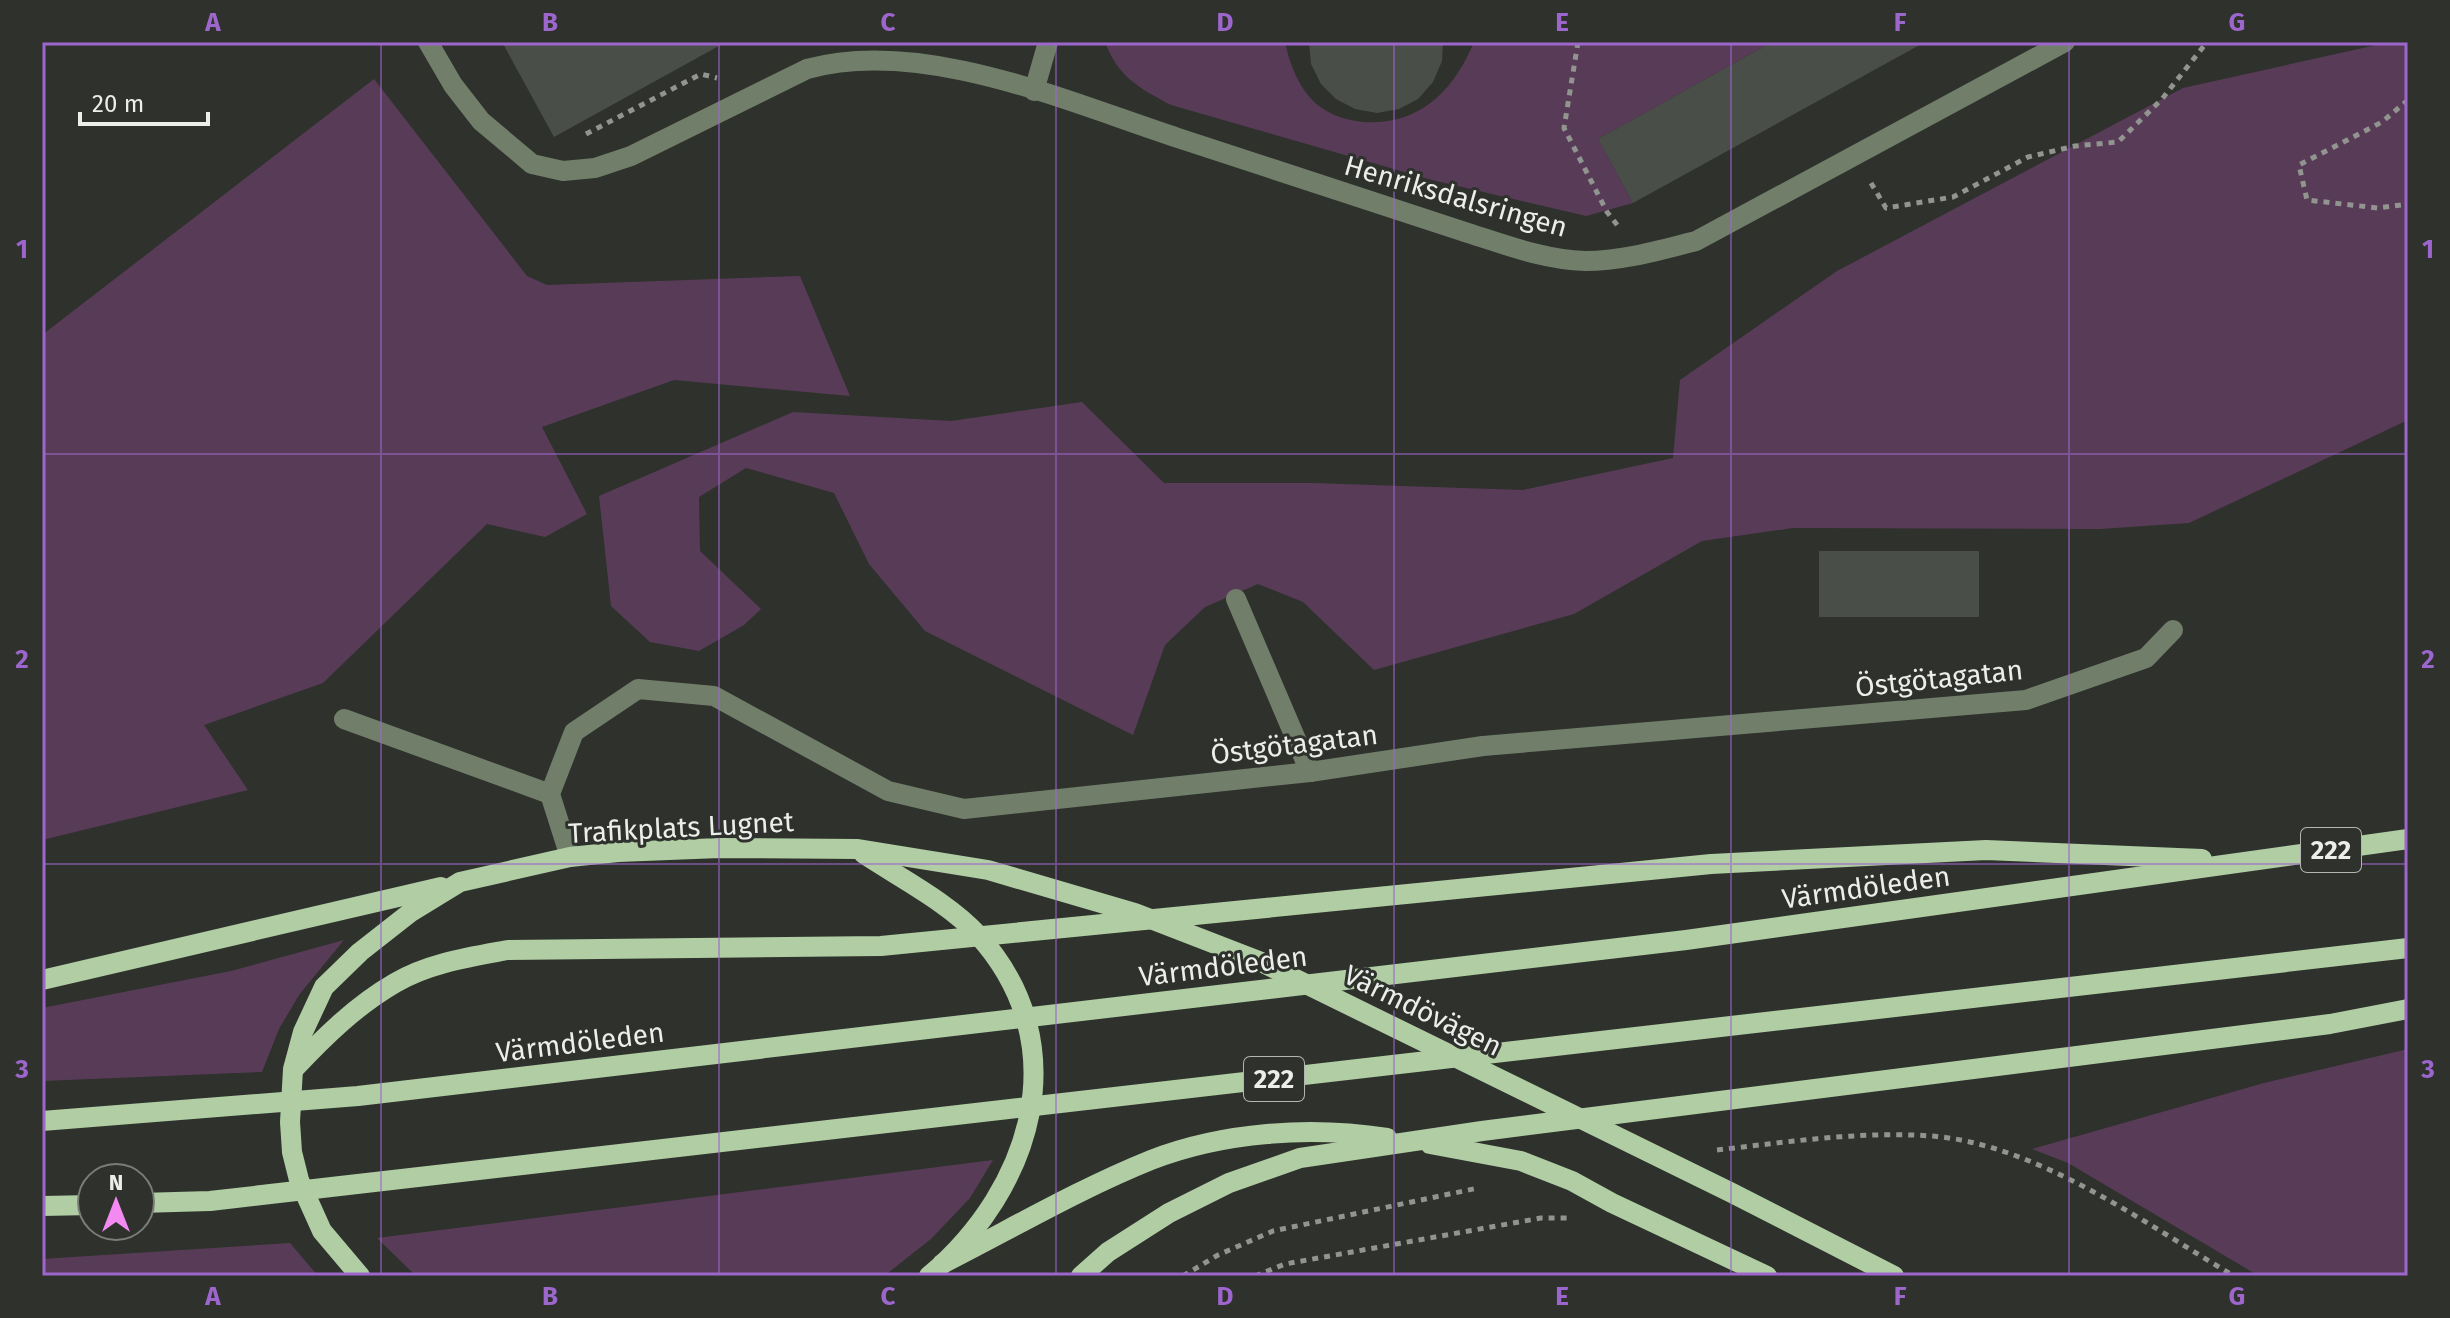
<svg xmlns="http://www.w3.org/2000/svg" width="2450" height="1318" viewBox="0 0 2450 1318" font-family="'Fira Sans',sans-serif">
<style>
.green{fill:#583c57}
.building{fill:#4a4e48}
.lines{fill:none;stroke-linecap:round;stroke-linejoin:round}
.path{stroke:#91948f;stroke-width:5;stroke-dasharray:6 6;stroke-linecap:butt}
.minor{stroke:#717e6a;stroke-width:20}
.major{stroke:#b0cda4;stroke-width:20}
.grid{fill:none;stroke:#9d66cc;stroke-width:2;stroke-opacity:0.55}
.labels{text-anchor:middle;stroke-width:6;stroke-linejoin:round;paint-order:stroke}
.shield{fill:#2e312c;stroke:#b2b5b1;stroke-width:2}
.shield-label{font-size:26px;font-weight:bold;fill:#ebeeea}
.street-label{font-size:28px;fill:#ebeeea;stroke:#2e312c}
.neatline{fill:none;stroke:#9d66cc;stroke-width:3}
.grid-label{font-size:26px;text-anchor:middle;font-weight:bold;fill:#9d66cc}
</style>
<rect width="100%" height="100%" fill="#2e312c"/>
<!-- green -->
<g class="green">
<path d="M 1105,42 L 1285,42 C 1290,66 1302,97 1325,110 C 1354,128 1398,126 1426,106 C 1448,92 1464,66 1474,42 L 1772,42 L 1598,139 L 1633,203 L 1586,216 L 1432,180 L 1171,105 C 1139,88 1118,77 1105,42 Z"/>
<polygon points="2390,42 2408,42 2408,420 2189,523 2100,529 1793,528 1702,541 1574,614 1374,670 1303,602 1258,584 1205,607 1165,645 1133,735 925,631 869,564 834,493 746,468 699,497 700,551 761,609 744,625 699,651 650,642 611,606 599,496 793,412 951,421 1082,402 1164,483 1312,483 1523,490 1673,458 1680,380 1837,271 2183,88"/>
<polygon points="374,79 527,276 547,285 800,276 850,396 674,380 542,427 587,514 545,537 487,524 323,683 204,725 248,790 42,840 42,335"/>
<polygon points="344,940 299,995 279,1029 262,1072 42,1081 42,1008 231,971"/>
<polygon points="2408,1049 2408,1276 2259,1276 2068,1163 2032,1149 2264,1083"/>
<polygon points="993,1160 970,1198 931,1239 884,1276 416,1276 377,1238"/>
<polygon points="290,1243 318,1276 42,1276 42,1259"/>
</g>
<!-- building -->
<g class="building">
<polygon points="502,42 726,42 554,137"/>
<polygon points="1309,42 1443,42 1442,61 1433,82 1418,99 1399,109 1377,113 1355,109 1336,99 1321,84 1311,64"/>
<polygon points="1772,42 1925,42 1633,203 1598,139"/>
<rect x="1819" y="551" width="160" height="66"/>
</g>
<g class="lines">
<!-- path -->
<g class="path">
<polyline points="1578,42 1564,128 1607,212 1618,226"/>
<polyline points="2408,100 2382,122 2299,165 2307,200 2378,208 2408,204"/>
<polyline points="586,134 701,74 717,78"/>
<polyline points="1871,183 1886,208 1953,197 2028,157 2075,146 2118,142 2162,99 2207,42"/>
<path d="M 1717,1150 C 1788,1142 1859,1131 1931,1136 C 2037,1144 2144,1223 2234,1276"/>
<polyline points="1183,1276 1218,1255 1273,1231 1478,1188"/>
<polyline points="1255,1276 1285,1264 1541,1218 1568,1218"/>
</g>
<!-- minor -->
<g class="minor">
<path d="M 428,42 L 453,85 L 481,121 L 532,164 L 563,171 L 595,168 L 631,156 L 807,69 C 922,37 1068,102 1178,138 C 1275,170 1372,202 1468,233 C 1506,245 1545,260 1585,261 C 1623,261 1660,250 1696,241 L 2065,42"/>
<polyline points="1034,91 1048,42"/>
<polyline points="1236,599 1310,772"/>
<polyline points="344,719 550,794"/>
<polyline points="570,857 550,794 574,732 638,689 714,696 888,791 964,809 1310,772 1483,746 2026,700 2146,658 2173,630"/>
</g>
<!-- major -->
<g class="major">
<path d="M 864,854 C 900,878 949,903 978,935 C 1077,1044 1033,1188 929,1276"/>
<polyline points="42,980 441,887"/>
<path d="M 295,1068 C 325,1036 357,1005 395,983 C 429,963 470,957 508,950 L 881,946 L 1711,864 L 1986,850 L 2202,859"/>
<polyline points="42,1121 358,1096 1686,940 2408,839"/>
<polyline points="1430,1144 1521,1161 1572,1181 1612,1203 1767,1276"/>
<polyline points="140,1203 210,1201 2408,948"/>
<polyline points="42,1206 92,1205"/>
<path d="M 942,1264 C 1011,1229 1079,1189 1151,1160 C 1223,1132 1310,1126 1387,1138"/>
<polyline points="360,1276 322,1231 299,1180 292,1152 290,1122 293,1069 303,1032 324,987 360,952 411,912 460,882 570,857 618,852 720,848 858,849 988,870 1135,913 1259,961 1732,1193 1894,1276"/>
<polyline points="1081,1276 1108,1252 1169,1213 1229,1183 1300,1158 1482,1131 2330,1024 2408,1009"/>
</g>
</g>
<!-- grid -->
<path class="grid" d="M 381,42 L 381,1276M 719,42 L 719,1276M 1056,42 L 1056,1276M 1394,42 L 1394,1276M 1731,42 L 1731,1276M 2069,42 L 2069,1276M 42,454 L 2408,454M 42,864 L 2408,864"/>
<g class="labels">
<!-- shield labels -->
<g class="shield">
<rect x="2301" y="828" width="60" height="44" rx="6"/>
<rect x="1244" y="1057" width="60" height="44" rx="6"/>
</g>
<g class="shield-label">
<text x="2331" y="859">222</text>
<text x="1274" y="1088">222</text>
</g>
<!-- street labels -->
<g class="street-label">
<text transform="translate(1456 196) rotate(16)" y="10">Henriksdalsringen</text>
<text transform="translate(1939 678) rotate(-6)" y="10">Östgötagatan</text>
<text transform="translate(1294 744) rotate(-7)" y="10">Östgötagatan</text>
<text transform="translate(681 827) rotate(-3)" y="10">Trafikplats Lugnet</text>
<text transform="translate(1866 887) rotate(-8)" y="10">Värmdöleden</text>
<text transform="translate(1223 966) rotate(-7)" y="10">Värmdöleden</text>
<text transform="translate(1423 1010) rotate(26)" y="10">Värmdövägen</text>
<text transform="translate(580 1042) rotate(-7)" y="10">Värmdöleden</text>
</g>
</g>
<!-- border -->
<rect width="2450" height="1318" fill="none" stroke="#2e312c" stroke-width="88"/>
<!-- north arrow -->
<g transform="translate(116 1202)"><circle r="38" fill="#2e312c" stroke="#7a7d78" stroke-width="2"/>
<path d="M0-6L14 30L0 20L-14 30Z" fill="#f38af2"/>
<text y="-12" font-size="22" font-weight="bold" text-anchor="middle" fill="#ebeeea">N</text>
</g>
<!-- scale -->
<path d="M80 112v12h128v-12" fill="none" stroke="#ebeeea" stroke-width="4"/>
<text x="92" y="112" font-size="24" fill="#ebeeea" stroke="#2e312c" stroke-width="6" paint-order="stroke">20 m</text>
<rect x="44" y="44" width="2362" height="1230" class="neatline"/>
<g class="grid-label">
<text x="213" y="31">A</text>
<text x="550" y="31">B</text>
<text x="888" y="31">C</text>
<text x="1225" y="31">D</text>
<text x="1562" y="31">E</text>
<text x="1900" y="31">F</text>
<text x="2237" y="31">G</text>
<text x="22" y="258">1</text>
<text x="2428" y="258">1</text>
<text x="22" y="668">2</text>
<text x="2428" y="668">2</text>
<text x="22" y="1078">3</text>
<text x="2428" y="1078">3</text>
<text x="213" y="1305">A</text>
<text x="550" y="1305">B</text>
<text x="888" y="1305">C</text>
<text x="1225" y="1305">D</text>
<text x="1562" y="1305">E</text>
<text x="1900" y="1305">F</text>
<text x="2237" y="1305">G</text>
</g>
</svg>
